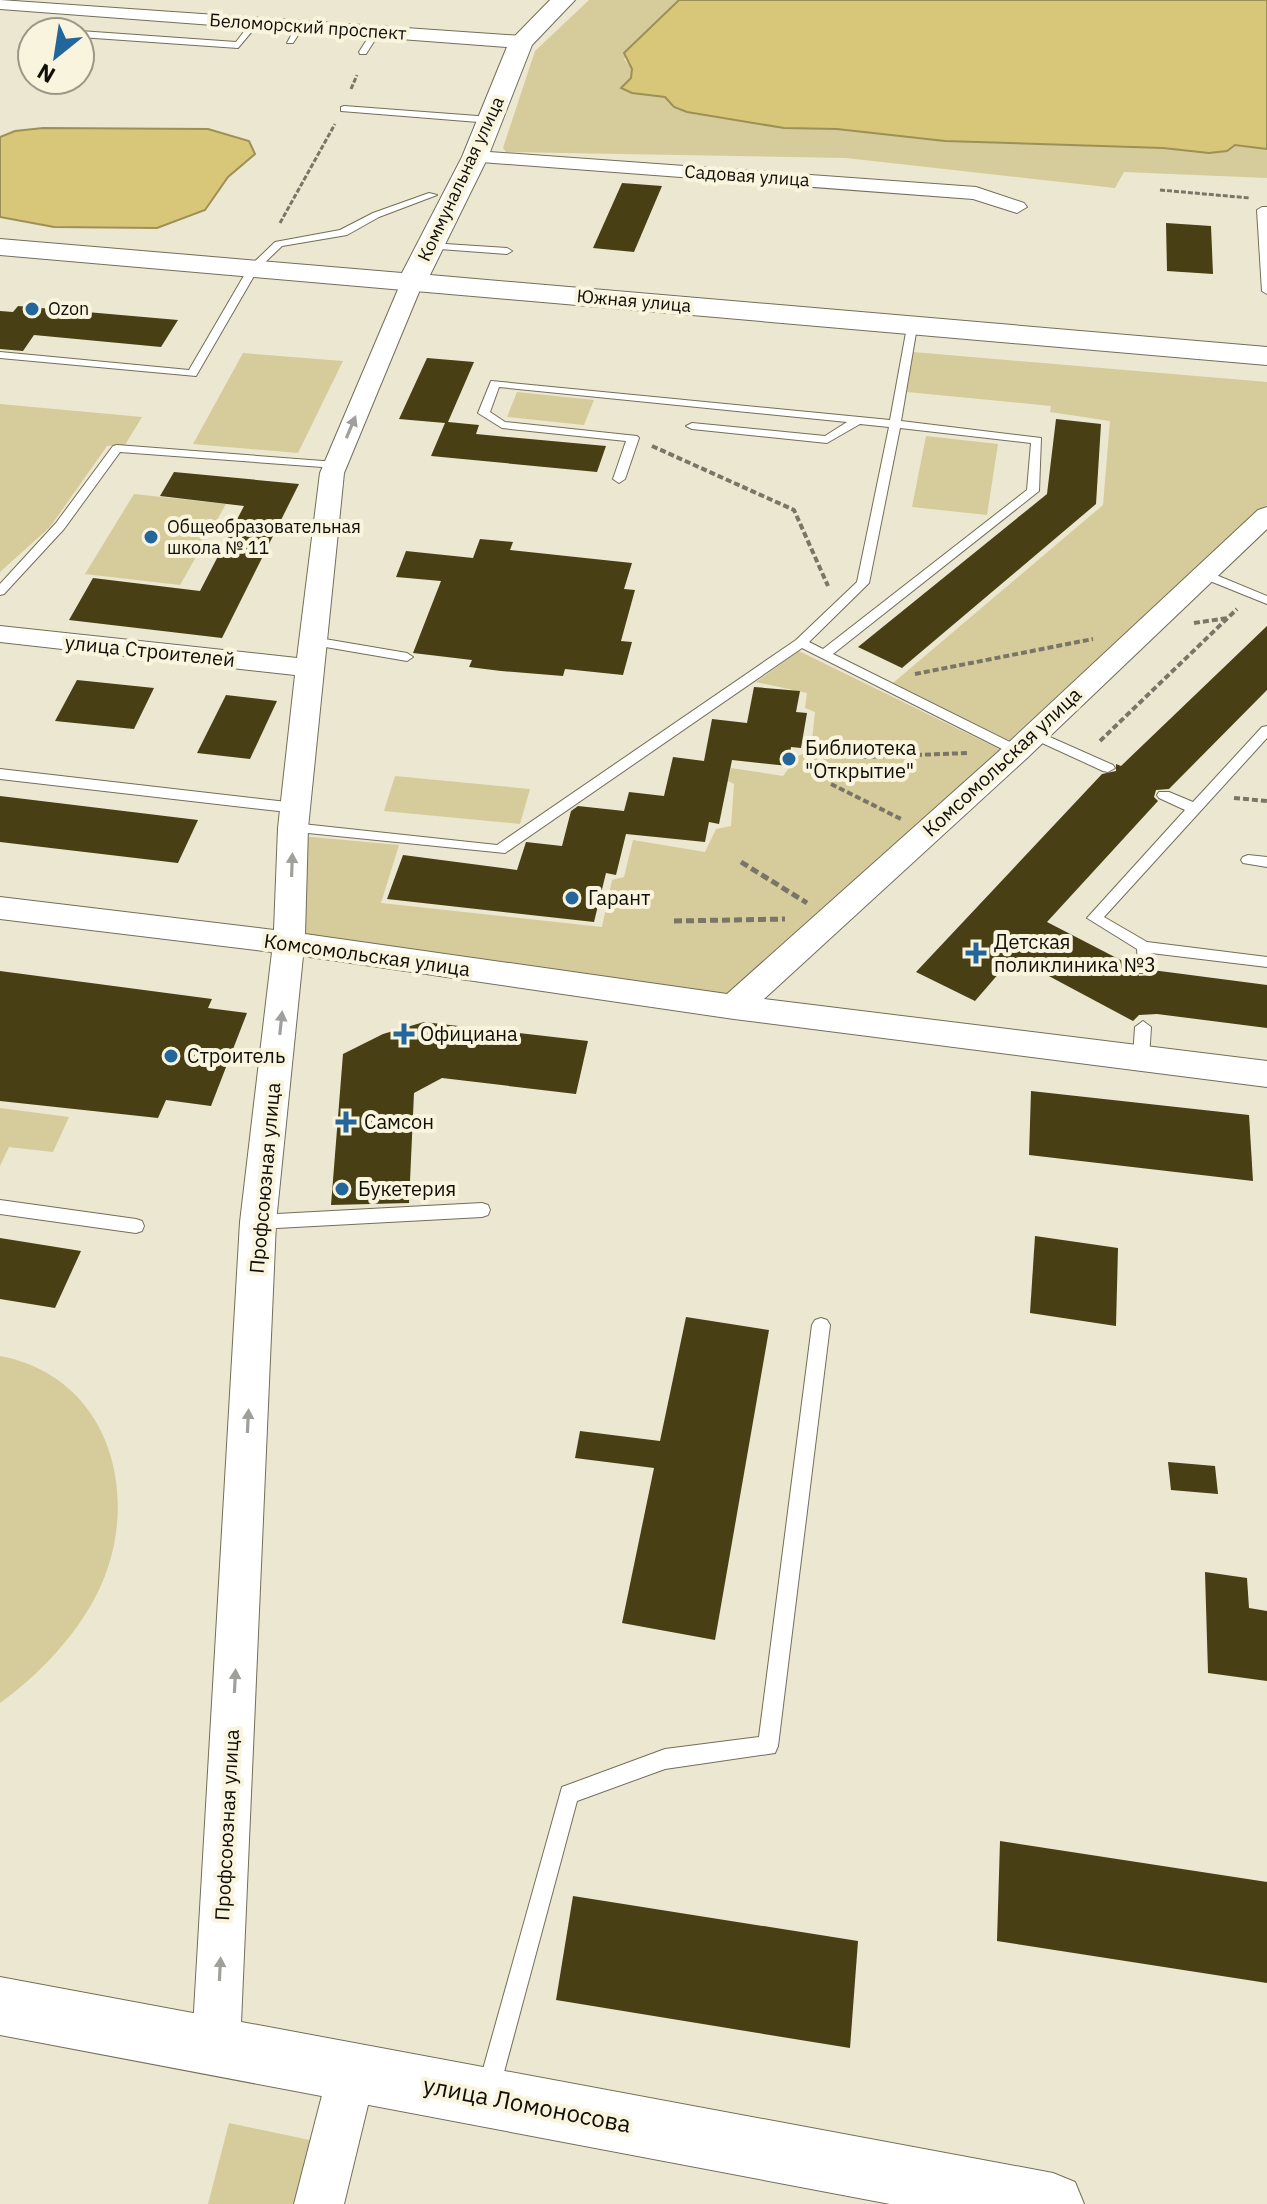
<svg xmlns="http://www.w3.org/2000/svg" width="1267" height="2204" viewBox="0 0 1267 2204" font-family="'IBM Plex Sans',sans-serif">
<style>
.green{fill:#d6cb9b}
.water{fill:#d9c779;stroke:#9d9057;stroke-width:2}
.building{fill:#483f15}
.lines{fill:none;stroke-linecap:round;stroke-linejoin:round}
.service-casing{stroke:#736e5a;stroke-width:2}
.minor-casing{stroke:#736e5a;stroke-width:2}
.tertiary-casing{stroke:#736e5a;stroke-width:2}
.secondary-casing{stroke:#736e5a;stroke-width:2}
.path-far2{stroke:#797667;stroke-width:3;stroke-dasharray:5 2;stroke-linecap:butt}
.path-far1{stroke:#797667;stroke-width:4;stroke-dasharray:6 3;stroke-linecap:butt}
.path{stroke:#797667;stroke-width:5;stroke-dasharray:8 4;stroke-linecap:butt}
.service{fill:#fff;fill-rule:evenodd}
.minor{fill:#fff;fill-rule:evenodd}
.tertiary{fill:#fff;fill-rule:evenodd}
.secondary{fill:#fff;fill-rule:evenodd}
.oneway{fill:#9f9f9c}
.poi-dot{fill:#23669b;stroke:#f9f4dd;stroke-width:3}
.labels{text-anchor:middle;stroke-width:8;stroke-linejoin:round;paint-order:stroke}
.far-street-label{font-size:18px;fill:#100e07;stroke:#f9f4dd}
.far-poi-label{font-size:18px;fill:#100e07;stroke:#f9f4dd;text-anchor:start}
.street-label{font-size:20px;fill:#100e07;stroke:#f9f4dd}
.poi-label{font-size:20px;fill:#100e07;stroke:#f9f4dd;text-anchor:start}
.near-street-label{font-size:24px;fill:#100e07;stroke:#f9f4dd}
</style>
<rect width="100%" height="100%" fill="#ece7d0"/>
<!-- green -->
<g class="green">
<polygon points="589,0 679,0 624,59 632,69 631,78 621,88 632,93 665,97 674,107 694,114 784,128 837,129 945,141 1163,148 1209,153 1219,153 1235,145 1267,149 1267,178 1124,172 1115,188 846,158 506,152 503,148 535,51"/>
<polygon points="913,352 1267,382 1267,505 1012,743 893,683 1103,505 1110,421 1050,412 1051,406 907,392"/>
<polygon points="243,353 343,361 298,453 193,444"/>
<polygon points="517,392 594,400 584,425 507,417"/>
<polygon points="0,404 142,417 125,445 107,446 50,527 0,572"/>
<polygon points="926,436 998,444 987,515 912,507"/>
<polygon points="134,494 226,504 180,585 85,574"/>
<polygon points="799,651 1001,750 730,998 302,938 301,836 399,845 381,903 602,927 612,880 624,877 633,840 705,852 716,829 731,826 734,784 728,781 731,768 783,776 798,756 811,750 815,712 805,708 807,693 756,682"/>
<polygon points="395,776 530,789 520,824 384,811"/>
<polygon points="0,1108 69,1117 53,1152 9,1147 0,1166"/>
<path d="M 0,1356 C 117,1378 146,1511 91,1605 C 69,1643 36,1677 0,1703 Z"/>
<polygon points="229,2123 324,2143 308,2204 208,2204"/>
</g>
<!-- water -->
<g class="water">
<polygon points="679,0 1267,0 1267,149 1235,145 1227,151 1209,153 1163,148 945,141 837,129 784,128 687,112 674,107 665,97 632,93 621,88 631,78 632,69 624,53"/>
<polygon points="43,128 208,129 249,141 255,154 228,177 205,210 157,228 54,227 0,217 0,137 15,131"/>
</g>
<!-- building -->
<g class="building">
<polygon points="622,183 662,186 634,252 593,248"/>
<polygon points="1166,223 1211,226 1213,274 1167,271"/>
<polygon points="18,306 178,320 161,347 34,335 23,351 0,349 0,311 13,312"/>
<polygon points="427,358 474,362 448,422 479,425 476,434 606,446 597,472 431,456 445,423 399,419"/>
<polygon points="1056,419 1101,424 1096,504 902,668 858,647 1047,494"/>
<polygon points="174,472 299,484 222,638 69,620 93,578 200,591 244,506 160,496"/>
<polygon points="480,539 513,542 510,550 632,563 624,589 635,590 621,641 632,642 623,675 565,669 563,676 501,671 469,667 472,660 413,653 441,581 396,577 406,551 473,558"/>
<polygon points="1267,626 1267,690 1169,789 1156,790 1154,797 1158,801 1047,922 1136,968 1139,976 1151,975 1152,970 1267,985 1267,1028 1157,1014 1139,1015 1133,1021 1013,957 975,1001 916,972 1102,774 1116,771 1116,764 1121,766"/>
<polygon points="77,680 154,688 134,729 55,721"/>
<polygon points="754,687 800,691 796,712 807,713 801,748 791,747 788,766 732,760 719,824 709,822 705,842 626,834 616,875 606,873 594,922 387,899 403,855 517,870 526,842 562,846 571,811 578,806 624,811 629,792 664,796 673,757 704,761 712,719 747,723"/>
<polygon points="226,695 277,701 250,759 197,753"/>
<polygon points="0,796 198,820 178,863 0,842"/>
<polygon points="0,971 212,999 208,1008 247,1013 211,1106 166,1100 158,1118 0,1101"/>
<polygon points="424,1022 588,1041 576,1094 442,1078 414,1093 409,1203 331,1205 343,1054 383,1034"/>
<polygon points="1031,1091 1249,1115 1253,1181 1029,1155"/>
<polygon points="1035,1236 1118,1248 1116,1326 1030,1313"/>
<polygon points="0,1238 81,1251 55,1308 0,1299"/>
<polygon points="686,1317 769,1330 715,1640 622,1623 654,1468 575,1458 580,1431 660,1441"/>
<polygon points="1168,1462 1215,1466 1218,1494 1171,1490"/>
<polygon points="1205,1572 1247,1578 1249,1608 1267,1611 1267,1681 1208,1673"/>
<polygon points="1000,1841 1267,1882 1267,1983 997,1941"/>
<polygon points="573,1896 858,1941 850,2048 556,2000"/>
</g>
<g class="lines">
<defs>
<g id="service">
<polygon points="252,21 259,23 238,48 80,37 80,32 78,32 80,31 236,42"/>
<polygon points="297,24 304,26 293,43 287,43"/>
<polygon points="373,30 380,32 366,54 360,54 359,52"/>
<polygon points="344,106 491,117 496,120 491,123 341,111 341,107"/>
<polygon points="429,193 437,195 379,217 347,235 282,246 258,269 196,376 0,358 0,352 189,370 249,267 275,242 340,230 373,213"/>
<polygon points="1262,207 1267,207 1267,294 1262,291 1257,210"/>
<polygon points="430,243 507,248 512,251 507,254 426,248 426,244"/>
<path d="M 912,324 L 917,327 L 901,421 L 1041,438 L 1039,491 L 833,654 L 1022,748 L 1022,754 L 1012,754 L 802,648 L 505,853 L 288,831 L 286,828 L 293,823 L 497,845 L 796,640 L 857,582 L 889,427 L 860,424 L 827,443 L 692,429 L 686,426 L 692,423 L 825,436 L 847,422 L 499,387 L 490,412 L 505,422 L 637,436 L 639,438 L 625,479 L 619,483 L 613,479 L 626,441 L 502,428 L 478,413 L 491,381 L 890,420 L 907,327 ZM 900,428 L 1031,443 L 1027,490 L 823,649 L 809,642 L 869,583 Z"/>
<polygon points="117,445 336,462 342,465 336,468 120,452 64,529 4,594 0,595 0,584 56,523 113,446"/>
<polygon points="1204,570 1267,596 1267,604 1200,577 1200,571"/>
<polygon points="313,637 407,653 413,657 407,661 308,644 308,638"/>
<polygon points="1267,726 1267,738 1104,917 1147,942 1267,957 1267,967 1151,953 1149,973 1139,973 1137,949 1087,918 1185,810 1159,798 1157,795 1159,792 1169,792 1193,802 1262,727"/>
<polygon points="1034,730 1113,765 1115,768 1108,772 1103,771 1029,737 1029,731"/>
<polygon points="0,769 296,803 303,808 296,813 0,779"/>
<polygon points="1248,855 1267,857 1267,867 1243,863 1241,860 1243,857"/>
<polygon points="1143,1021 1151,1027 1149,1058 1141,1064 1133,1058 1135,1027"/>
<polygon points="0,1200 136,1219 142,1221 144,1226 142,1231 136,1233 0,1214"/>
<polygon points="482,1203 488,1205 490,1210 488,1215 482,1217 258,1229 252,1227 250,1222 252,1217 258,1215"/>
<polygon points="821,1318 827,1320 830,1325 778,1746 775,1753 665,1769 577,1801 500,2087 497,2095 489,2098 481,2095 478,2087 562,1787 665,1749 759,1737 812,1325 815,1320"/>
</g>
<g id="minor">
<polygon points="0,0 521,36 530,42 521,48 0,9"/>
<polygon points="475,151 976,187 1024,203 1027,207 1017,213 973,199 468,161 465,157"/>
<polygon points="413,273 424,280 344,473 308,828 305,934 727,994 1007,744 1258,510 1267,507 1267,529 1027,758 764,999 1267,1061 1267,1087 734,1019 303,956 276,1222 240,2046 233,2063 216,2070 199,2063 192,2046 240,1222 272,952 0,919 0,897 274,930 278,828 295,675 0,642 0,626 297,658 320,473 402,280"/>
<polygon points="352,2048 369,2055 376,2072 344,2204 294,2204 328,2072 335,2055"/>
</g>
<polygon id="tertiary" points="0,1977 1053,2173 1075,2182 1084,2204 890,2204 0,2035"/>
<polygon id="secondary" points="550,0 575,0 532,45 488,157 430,275 1267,347 1267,365 0,255 0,239 402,273 462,157 509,42"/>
</defs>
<!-- service casing -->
<use href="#service" class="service-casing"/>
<!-- minor casing -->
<use href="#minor" class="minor-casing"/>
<!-- tertiary casing -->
<use href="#tertiary" class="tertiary-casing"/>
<!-- secondary casing -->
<use href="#secondary" class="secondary-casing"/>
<!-- path-far2 -->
<g class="path-far2">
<polyline points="351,89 357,75"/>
<polyline points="1160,190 1250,198"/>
<polyline points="280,223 335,124"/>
</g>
<!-- path-far1 -->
<g class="path-far1">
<polyline points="652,446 794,510 828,586"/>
<polyline points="1194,623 1228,618"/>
<polyline points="915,674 1093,639"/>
<polyline points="1100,741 1237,609"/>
<polyline points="862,757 968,753"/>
<polyline points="831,784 901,819"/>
<polyline points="1234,798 1267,801"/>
</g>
<!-- path -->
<g class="path">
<polyline points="741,862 807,903"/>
<polyline points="674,921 785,919"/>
</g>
<!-- service -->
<use href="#service" class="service"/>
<!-- minor -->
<use href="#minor" class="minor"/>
<!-- tertiary -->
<use href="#tertiary" class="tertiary"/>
<!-- secondary -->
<use href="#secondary" class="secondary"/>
</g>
<!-- one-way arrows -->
<defs><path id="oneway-solid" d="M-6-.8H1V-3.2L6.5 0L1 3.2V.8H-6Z" transform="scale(2)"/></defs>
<g class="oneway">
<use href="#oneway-solid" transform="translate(351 427) rotate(-67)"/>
<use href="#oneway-solid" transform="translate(292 865) rotate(-88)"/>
<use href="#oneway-solid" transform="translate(281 1023) rotate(-84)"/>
<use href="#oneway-solid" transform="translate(248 1421) rotate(-87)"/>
<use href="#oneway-solid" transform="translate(235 1681) rotate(-87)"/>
<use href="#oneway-solid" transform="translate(220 1969) rotate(-87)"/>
</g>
<!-- markers -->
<g class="poi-dot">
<circle cx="32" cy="309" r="8"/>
<circle cx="151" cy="537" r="8"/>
<circle cx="789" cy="759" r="8"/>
<circle cx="572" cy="898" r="8"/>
<path d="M972 941h8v8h8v8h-8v8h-8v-8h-8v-8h8z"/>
<path d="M400 1022h8v8h8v8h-8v8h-8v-8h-8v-8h8z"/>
<circle cx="171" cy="1056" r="8"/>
<path d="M342 1110h8v8h8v8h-8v8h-8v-8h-8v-8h8z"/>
<circle cx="342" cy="1189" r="8"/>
</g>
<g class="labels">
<!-- far-street labels -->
<g class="far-street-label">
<text transform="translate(308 27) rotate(4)" y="6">Беломорский проспект</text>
<text transform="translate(747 176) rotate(4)" y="6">Садовая улица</text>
<text transform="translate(461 179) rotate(-65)" y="6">Коммунальная улица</text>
<text transform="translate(634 301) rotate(5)" y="6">Южная улица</text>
</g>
<!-- far-poi labels -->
<g class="far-poi-label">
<text x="48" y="315">Ozon</text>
<text x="167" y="533">Общеобразовательная<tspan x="167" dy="21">школа № 11</tspan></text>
</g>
<!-- street labels -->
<g class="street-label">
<text transform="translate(150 651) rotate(6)" y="7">улица Строителей</text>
<text transform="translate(1002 762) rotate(-43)" y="7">Комсомольская улица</text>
<text transform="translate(367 955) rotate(8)" y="7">Комсомольская улица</text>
<text transform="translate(265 1178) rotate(-85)" y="7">Профсоюзная улица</text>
<text transform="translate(227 1825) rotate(-87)" y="7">Профсоюзная улица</text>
</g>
<!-- poi labels -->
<g class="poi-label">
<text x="805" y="755">Библиотека<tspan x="805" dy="23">"Открытие"</tspan></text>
<text x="588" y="905">Гарант</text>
<text x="994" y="949">Детская<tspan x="994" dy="23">поликлиника №3</tspan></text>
<text x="420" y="1041">Официана</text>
<text x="187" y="1063">Строитель</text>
<text x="364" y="1129">Самсон</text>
<text x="358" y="1196">Букетерия</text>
</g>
<!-- near-street labels -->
<g class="near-street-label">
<text transform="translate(527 2105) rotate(11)" y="8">улица Ломоносова</text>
</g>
</g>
<!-- north arrow -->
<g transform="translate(56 56) rotate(210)"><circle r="38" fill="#f9f4dd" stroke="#9c9887" stroke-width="2"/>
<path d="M0-6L14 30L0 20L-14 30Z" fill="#23669b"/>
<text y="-12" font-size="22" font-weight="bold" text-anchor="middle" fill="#100e07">N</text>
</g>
</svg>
